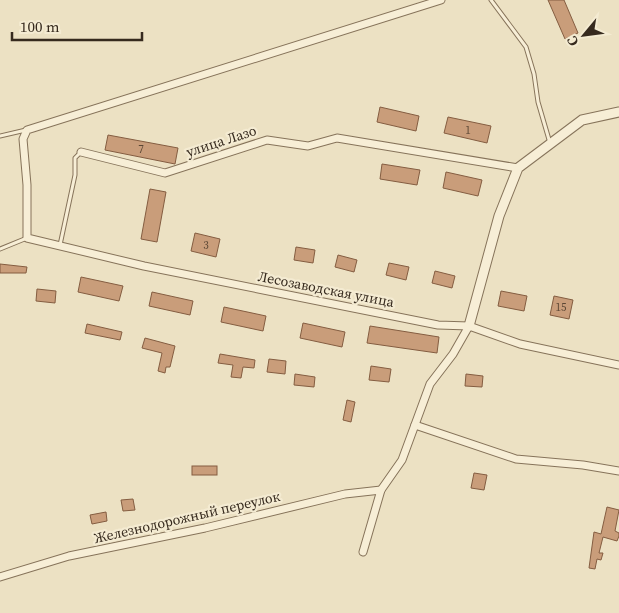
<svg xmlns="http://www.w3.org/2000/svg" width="619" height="613" viewBox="0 0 619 613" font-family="'Source Serif 4',serif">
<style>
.building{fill:#c99d7a;stroke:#845d41}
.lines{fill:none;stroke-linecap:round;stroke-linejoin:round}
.service-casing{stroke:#86735a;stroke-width:5}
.minor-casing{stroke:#86735a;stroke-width:9}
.tertiary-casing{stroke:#86735a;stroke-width:11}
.service{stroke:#f7eed6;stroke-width:3}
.minor{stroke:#f7eed6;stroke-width:7}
.tertiary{stroke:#f7eed6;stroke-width:9}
.labels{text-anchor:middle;stroke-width:4.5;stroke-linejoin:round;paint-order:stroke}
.number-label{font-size:11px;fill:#5b4735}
.street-label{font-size:14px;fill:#362a1e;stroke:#f4ebd2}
</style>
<rect width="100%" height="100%" fill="#ece1c3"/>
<!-- building -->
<g class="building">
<polygon points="548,0 564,0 578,33 565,39"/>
<polygon points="380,107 419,116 416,131 377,122"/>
<polygon points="448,117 491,126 487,143 444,133"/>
<polygon points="108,135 178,148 175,164 105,150"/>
<polygon points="382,164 420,170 417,185 380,179"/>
<polygon points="446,172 482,180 478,196 443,188"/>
<polygon points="150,189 166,192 157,242 141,239"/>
<polygon points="195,233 220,239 216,257 191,251"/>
<polygon points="296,247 315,250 313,263 294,260"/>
<polygon points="338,255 357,260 354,272 335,267"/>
<polygon points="389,263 409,267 406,280 386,275"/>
<polygon points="0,264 27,267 26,273 0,273"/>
<polygon points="435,271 455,276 452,288 432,283"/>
<polygon points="81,277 123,286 119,301 78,292"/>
<polygon points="37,289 56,291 55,303 36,301"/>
<polygon points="501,291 527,296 524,311 498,306"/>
<polygon points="152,292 193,301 190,315 149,306"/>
<polygon points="554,296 573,300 569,319 550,315"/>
<polygon points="224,307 266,316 263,331 221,322"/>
<polygon points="303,323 345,332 342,347 300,338"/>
<polygon points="87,324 122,332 120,340 85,333"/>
<polygon points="370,326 439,337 437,353 367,343"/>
<polygon points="145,338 175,346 170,367 166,367 165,373 158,371 162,353 142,348"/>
<polygon points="220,354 255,360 254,368 243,367 241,378 231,377 233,365 218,363"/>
<polygon points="269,359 286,361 285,374 267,372"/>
<polygon points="371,366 391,369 389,382 369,380"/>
<polygon points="295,374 315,377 314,387 294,385"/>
<polygon points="466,374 483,376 482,387 465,386"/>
<polygon points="347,400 355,402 351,422 343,420"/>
<rect x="192" y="466" width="25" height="9"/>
<polygon points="474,473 487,475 484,490 471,488"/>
<polygon points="133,499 135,510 123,511 121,500"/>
<polygon points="607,507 619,510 615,531 619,533 619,536 617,541 603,537 599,553 603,553 601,560 597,559 595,569 589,568 594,532 601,534"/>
<polygon points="106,512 107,521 92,524 90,515"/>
</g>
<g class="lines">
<defs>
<g id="service">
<polyline points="491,0 526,47 534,74 538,102 550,143"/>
<polyline points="0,136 26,130"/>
<polyline points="60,245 75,175 75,158 81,152"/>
<polyline points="0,249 27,238"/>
</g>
<g id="minor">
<polyline points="441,0 27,130 23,139 27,185 27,238 144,266 438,325 469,326 520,344 619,365"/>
<polyline points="81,152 165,173 267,140 308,146 337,138 518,168"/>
<polyline points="415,425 516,459 583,465 619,471"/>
<polyline points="363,552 381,490 402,460 430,384 453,354 469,326"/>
<polyline points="0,577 69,556 205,528 345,494 381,490"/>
</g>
<polyline id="tertiary" points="469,326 499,216 518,168 582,120 619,112"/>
</defs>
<!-- service casing -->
<use href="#service" class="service-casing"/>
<!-- minor casing -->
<use href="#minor" class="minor-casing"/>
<!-- tertiary casing -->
<use href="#tertiary" class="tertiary-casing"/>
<!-- service -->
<use href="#service" class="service"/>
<!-- minor -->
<use href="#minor" class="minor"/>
<!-- tertiary -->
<use href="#tertiary" class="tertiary"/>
</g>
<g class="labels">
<!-- number labels -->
<g class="number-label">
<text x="468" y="134">1</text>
<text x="141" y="153">7</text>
<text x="206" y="249">3</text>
<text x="561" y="311">15</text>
</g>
<!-- street labels -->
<g class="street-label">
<text transform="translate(221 141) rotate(-18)" y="5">улица Лазо</text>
<text transform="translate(326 289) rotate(11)" y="5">Лесозаводская улица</text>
<text transform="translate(187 517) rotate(-13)" y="5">Железнодорожный переулок</text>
</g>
</g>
<!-- north arrow -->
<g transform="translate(584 35) rotate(241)" stroke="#f4ebd2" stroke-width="4" paint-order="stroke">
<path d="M0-4L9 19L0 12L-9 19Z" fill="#362a1e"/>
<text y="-8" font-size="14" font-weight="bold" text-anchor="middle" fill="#362a1e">С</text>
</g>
<!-- scale -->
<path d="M12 32v8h130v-8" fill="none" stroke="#362a1e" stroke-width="2.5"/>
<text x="20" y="32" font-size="15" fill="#362a1e" stroke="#f4ebd2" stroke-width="4" paint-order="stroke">100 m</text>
</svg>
